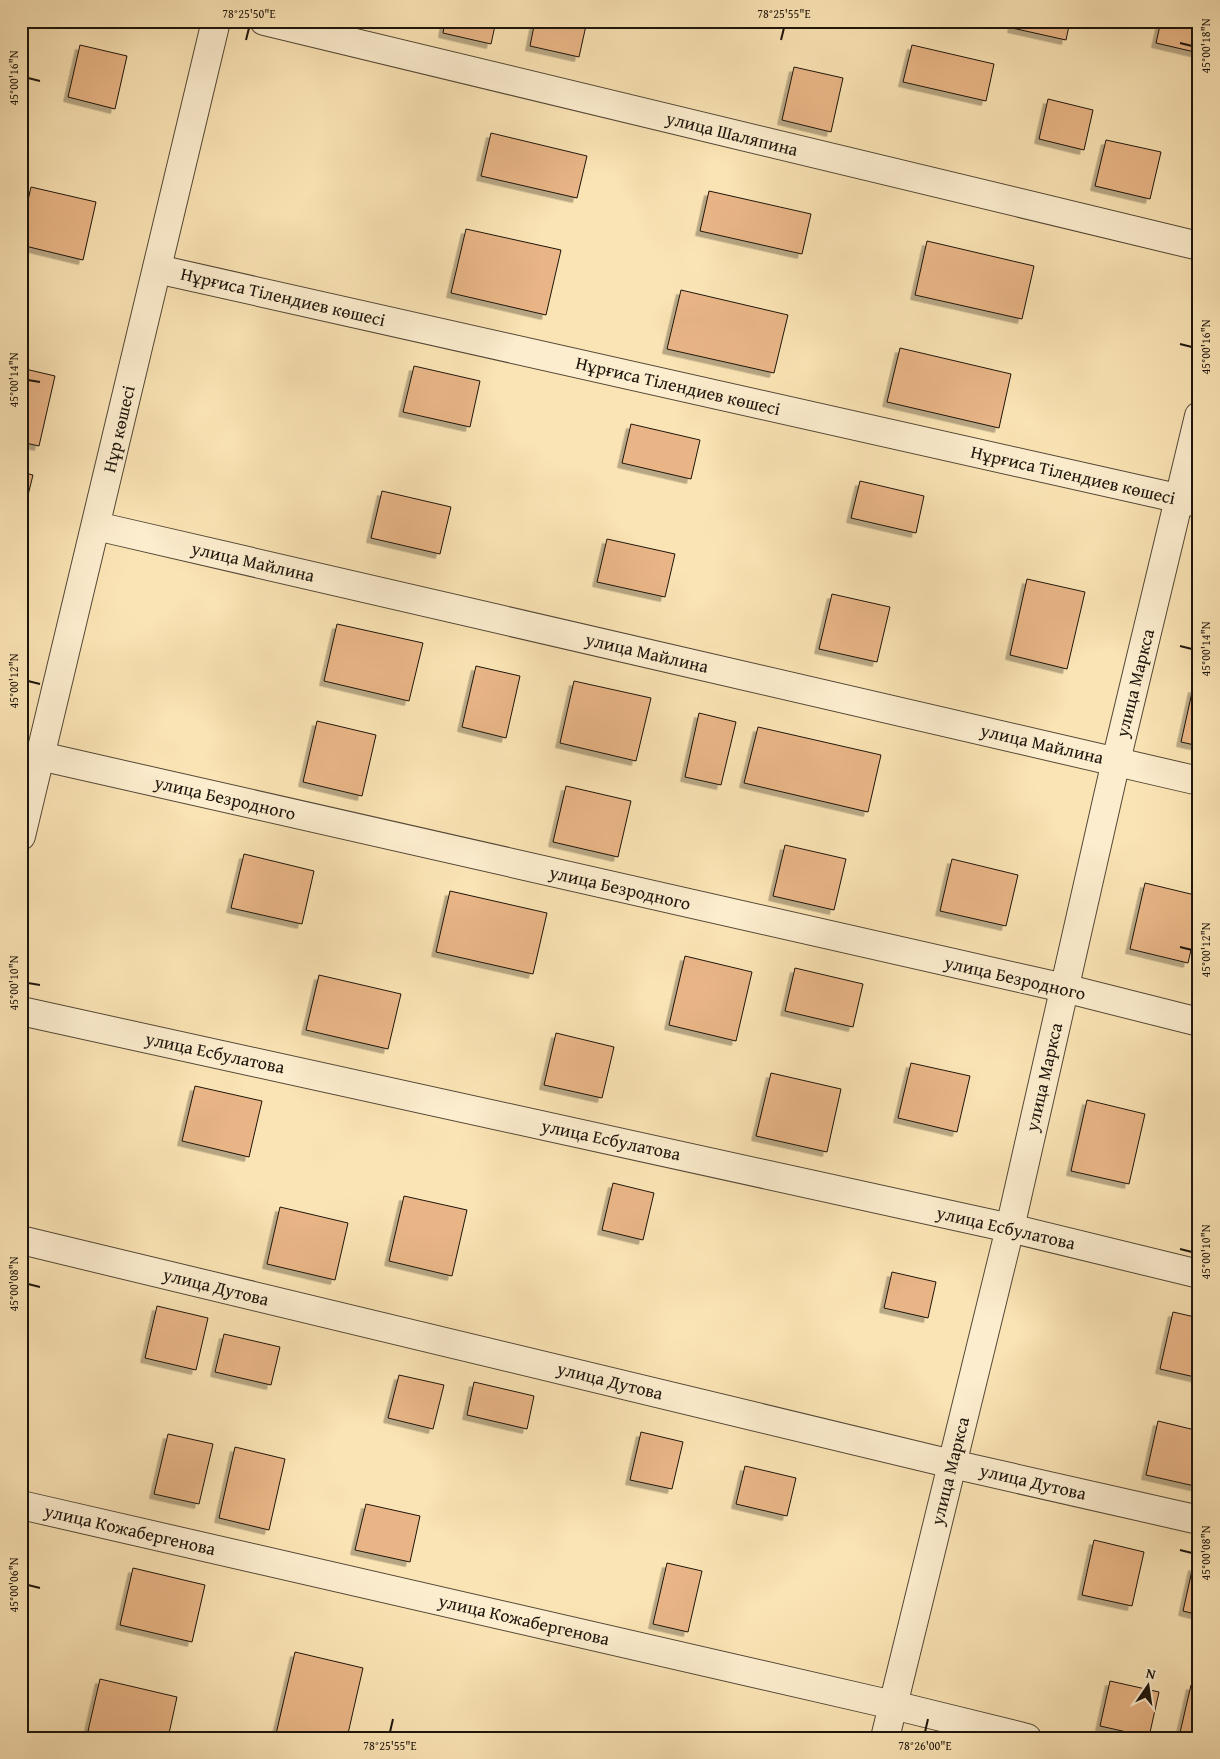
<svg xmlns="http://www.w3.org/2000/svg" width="1220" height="1759" viewBox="0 0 1220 1759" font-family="'Gentium Book Plus',serif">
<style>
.building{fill:#e9b586;stroke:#1d150c;filter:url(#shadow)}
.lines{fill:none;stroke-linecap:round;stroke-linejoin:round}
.minor-casing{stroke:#544836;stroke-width:30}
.minor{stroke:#fcedce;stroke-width:28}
.ticks{fill:none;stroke:#1d150c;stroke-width:2}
.labels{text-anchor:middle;stroke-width:5;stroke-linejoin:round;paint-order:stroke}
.street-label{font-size:18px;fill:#1d150c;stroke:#fcedce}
.neatline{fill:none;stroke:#1d150c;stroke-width:2}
.ticks-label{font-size:12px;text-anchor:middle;fill:#1d150c}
</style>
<defs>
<filter id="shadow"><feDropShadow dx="-4.5" dy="4.5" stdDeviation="0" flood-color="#0004"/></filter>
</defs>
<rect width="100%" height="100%" fill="#fae3b4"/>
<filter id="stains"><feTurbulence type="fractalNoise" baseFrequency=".004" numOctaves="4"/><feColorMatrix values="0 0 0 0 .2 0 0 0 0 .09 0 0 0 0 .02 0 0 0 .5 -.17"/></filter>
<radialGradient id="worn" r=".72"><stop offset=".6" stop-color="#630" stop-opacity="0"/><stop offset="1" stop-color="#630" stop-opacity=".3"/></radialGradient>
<!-- building -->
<g class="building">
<polygon points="445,21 496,21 491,44 443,33"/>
<polygon points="535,21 587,21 579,57 530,46"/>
<polygon points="1014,21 1070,21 1066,40 1012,28"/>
<polygon points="1161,21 1199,21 1199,53 1156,43"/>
<polygon points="80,45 127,56 115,109 68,97"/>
<polygon points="912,45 994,64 986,101 903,82"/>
<polygon points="794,67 843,78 831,132 782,120"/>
<polygon points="1048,99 1093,110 1084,150 1039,139"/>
<polygon points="491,133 587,156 577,198 481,176"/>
<polygon points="1106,140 1161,152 1150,199 1095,186"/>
<polygon points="31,187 96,202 83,260 21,245 21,231"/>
<polygon points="709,191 811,214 802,254 700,231"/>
<polygon points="466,229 561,250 546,315 451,293"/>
<polygon points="927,241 1034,266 1022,319 915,295"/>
<polygon points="681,290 788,315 774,373 667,349"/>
<polygon points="900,348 1011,374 999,428 887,402"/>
<polygon points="414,366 480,381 470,427 403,412"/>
<polygon points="21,368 55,376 39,446 21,442"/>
<polygon points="631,424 700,440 691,479 622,463"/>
<polygon points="21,472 33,475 24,511 21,511"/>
<polygon points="860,481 924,496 916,533 851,518"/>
<polygon points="382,491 451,507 440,554 371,538"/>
<polygon points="607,539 675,554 665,597 597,582"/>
<polygon points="1027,579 1085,592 1067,669 1010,655"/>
<polygon points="832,594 890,607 877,662 819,649"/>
<polygon points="337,624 423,643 409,701 324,681"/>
<polygon points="476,666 520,676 506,738 462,727"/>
<polygon points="574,681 651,698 636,761 560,743"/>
<polygon points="1193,688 1199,689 1199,746 1181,742"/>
<polygon points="699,713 736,722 721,785 685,777"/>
<polygon points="317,721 376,735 362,796 303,782"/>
<polygon points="758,727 881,755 868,812 744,783"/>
<polygon points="566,786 631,801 618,857 553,842"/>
<polygon points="785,845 846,859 834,910 773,896"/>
<polygon points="244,854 314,871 302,924 231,908"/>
<polygon points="952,859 1018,875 1006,926 940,911"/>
<polygon points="1145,883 1199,896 1199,915 1188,963 1130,949"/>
<polygon points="450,891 547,913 533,974 436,952"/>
<polygon points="685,956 752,972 736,1041 669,1025"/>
<polygon points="795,968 863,984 853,1027 785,1011"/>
<polygon points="319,975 401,994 388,1049 306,1030"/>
<polygon points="556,1033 614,1047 602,1098 544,1085"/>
<polygon points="911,1063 970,1076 957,1132 898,1118"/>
<polygon points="771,1073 841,1089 827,1152 756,1136"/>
<polygon points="195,1086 262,1101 249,1157 182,1141"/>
<polygon points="1087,1100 1145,1114 1129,1184 1071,1171"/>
<polygon points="613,1183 654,1193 643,1240 602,1230"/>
<polygon points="404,1196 467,1210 452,1276 389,1261"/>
<polygon points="280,1207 348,1223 335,1280 267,1264"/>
<polygon points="892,1272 936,1282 928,1318 884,1308"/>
<polygon points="157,1306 208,1318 196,1370 145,1358"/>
<polygon points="1173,1312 1199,1318 1199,1378 1160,1369"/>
<polygon points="224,1334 280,1347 271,1385 215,1372"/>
<polygon points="399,1375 444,1385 433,1429 388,1418"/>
<polygon points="474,1382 534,1396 527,1429 467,1415"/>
<polygon points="1158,1421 1199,1431 1199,1487 1146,1475"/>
<polygon points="641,1432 683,1442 672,1489 630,1480"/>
<polygon points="168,1434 213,1444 199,1504 154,1494"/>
<polygon points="235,1447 285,1459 269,1530 219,1518"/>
<polygon points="745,1466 796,1478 787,1516 736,1504"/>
<polygon points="366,1504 420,1516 410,1562 355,1550"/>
<polygon points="1094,1540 1144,1552 1132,1606 1082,1595"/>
<polygon points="667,1563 702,1571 688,1632 653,1624"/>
<polygon points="1193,1566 1199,1568 1199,1615 1183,1611"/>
<polygon points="133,1568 205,1585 192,1642 120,1625"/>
<polygon points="295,1652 363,1668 347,1738 291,1738 276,1734"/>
<polygon points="100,1679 177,1697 168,1738 117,1738 88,1731"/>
<polygon points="1110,1681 1159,1692 1149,1737 1100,1726"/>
<polygon points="1191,1685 1199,1687 1199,1738 1179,1737"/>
</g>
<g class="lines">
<defs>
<g id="minor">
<polyline points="264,21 1199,246"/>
<polyline points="157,269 1199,503"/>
<polyline points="96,526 1199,781"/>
<polyline points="40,756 1064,988 1199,1022"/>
<polyline points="21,836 216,21"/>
<polyline points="21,1011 1010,1228 1199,1274"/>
<polyline points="21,1240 952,1464 1199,1520"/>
<polyline points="21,1505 893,1705 1027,1738"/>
<polyline points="885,1738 1010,1228 1116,761 1199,416"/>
</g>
</defs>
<!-- minor casing -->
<use href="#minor" class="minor-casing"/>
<!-- minor -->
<use href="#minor" class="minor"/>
</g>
<!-- ticks -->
<path class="ticks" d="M 246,40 L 249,28M 781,40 L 784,28M 1180,43 L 1192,46M 28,78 L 40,81M 1180,344 L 1192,347M 28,380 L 40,382M 1180,646 L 1192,649M 28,681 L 40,684M 1180,947 L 1192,950M 28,983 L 40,985M 1180,1249 L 1192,1252M 28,1284 L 40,1287M 1180,1550 L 1192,1553M 28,1585 L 40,1588M 390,1732 L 393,1719M 925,1732 L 928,1719"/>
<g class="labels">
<!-- street labels -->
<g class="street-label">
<text transform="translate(732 134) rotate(14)" y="6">улица Шаляпина</text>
<text transform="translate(283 297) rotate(13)" y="6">Нұрғиса Тілендиев көшесі</text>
<text transform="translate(678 386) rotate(13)" y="6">Нұрғиса Тілендиев көшесі</text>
<text transform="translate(119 429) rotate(-77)" y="6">Нұр көшесі</text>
<text transform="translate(1073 475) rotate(13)" y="6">Нұрғиса Тілендиев көшесі</text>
<text transform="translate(253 562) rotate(13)" y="6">улица Майлина</text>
<text transform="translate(647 653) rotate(13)" y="6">улица Майлина</text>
<text transform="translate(1135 683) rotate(-76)" y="6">улица Маркса</text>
<text transform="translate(1042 744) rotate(13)" y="6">улица Майлина</text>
<text transform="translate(225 798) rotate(13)" y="6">улица Безродного</text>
<text transform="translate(620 888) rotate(13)" y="6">улица Безродного</text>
<text transform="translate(1015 978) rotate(13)" y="6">улица Безродного</text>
<text transform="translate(215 1053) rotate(12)" y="6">улица Есбулатова</text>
<text transform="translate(1044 1077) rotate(-77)" y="6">улица Маркса</text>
<text transform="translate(611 1140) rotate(12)" y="6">улица Есбулатова</text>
<text transform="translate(1006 1228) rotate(13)" y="6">улица Есбулатова</text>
<text transform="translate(216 1287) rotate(14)" y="6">улица Дутова</text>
<text transform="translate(610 1381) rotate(14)" y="6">улица Дутова</text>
<text transform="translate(950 1471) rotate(-76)" y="6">улица Маркса</text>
<text transform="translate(1033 1482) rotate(13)" y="6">улица Дутова</text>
<text transform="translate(130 1530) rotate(13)" y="6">улица Кожабергенова</text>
<text transform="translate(524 1620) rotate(13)" y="6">улица Кожабергенова</text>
</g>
</g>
<!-- margin -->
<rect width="1220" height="1759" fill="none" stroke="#fae3b4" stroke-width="55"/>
<!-- north arrow -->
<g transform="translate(1148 1686) rotate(13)" stroke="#fcedce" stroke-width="4" paint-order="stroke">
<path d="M0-4L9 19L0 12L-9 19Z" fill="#1d150c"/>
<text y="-8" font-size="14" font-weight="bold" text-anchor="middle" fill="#1d150c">N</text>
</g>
<rect x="28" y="28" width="1164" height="1704" class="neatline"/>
<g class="ticks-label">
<text x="249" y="18">78°25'50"E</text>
<text x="784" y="18">78°25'55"E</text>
<text transform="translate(1206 46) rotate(-90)" y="4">45°00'18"N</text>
<text transform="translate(14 78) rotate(-90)" y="4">45°00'16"N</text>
<text transform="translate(1206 347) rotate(-90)" y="4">45°00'16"N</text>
<text transform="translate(14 380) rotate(-90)" y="4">45°00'14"N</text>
<text transform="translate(1206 649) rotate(-90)" y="4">45°00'14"N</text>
<text transform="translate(14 681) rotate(-90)" y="4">45°00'12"N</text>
<text transform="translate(1206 950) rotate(-90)" y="4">45°00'12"N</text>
<text transform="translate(14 983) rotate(-90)" y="4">45°00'10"N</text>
<text transform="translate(1206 1252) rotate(-90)" y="4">45°00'10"N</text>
<text transform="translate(14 1284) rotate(-90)" y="4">45°00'08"N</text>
<text transform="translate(1206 1553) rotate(-90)" y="4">45°00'08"N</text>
<text transform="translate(14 1585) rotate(-90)" y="4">45°00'06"N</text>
<text x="390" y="1750">78°25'55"E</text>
<text x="925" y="1750">78°26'00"E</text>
</g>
<rect width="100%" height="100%" filter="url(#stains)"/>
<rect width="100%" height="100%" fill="url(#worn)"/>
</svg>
